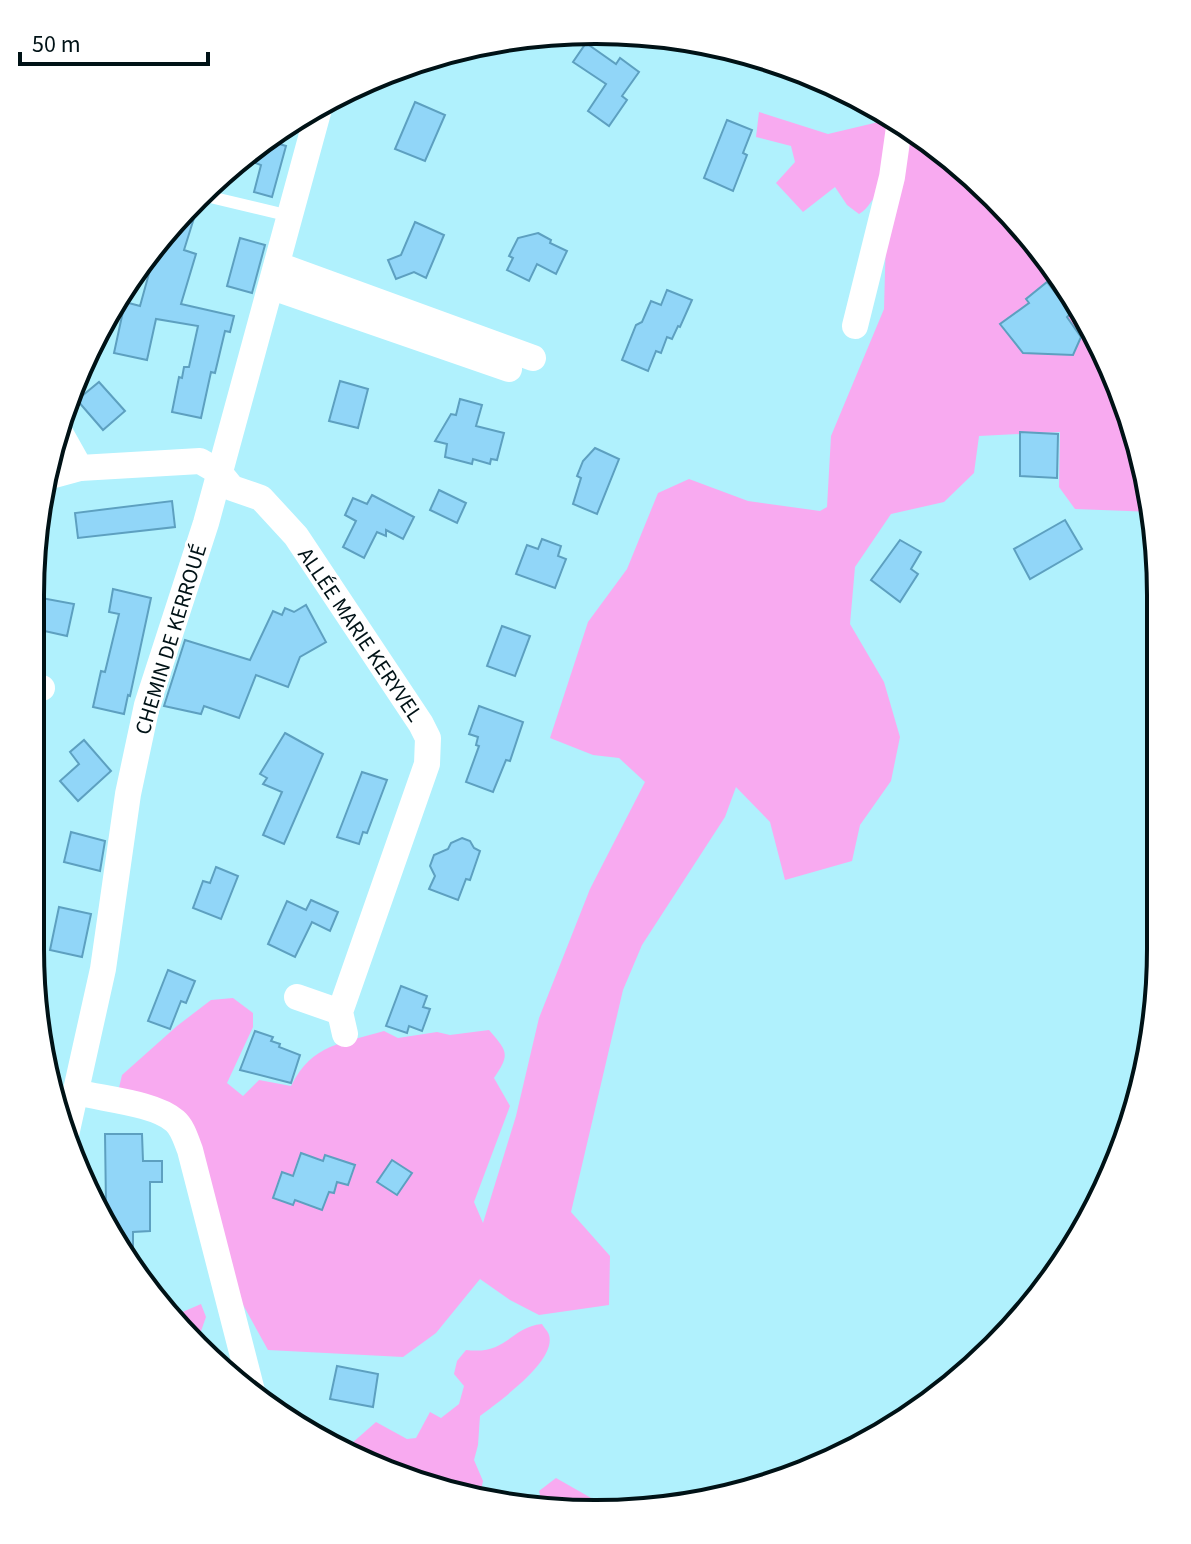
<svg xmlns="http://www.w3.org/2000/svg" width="1191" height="1544" viewBox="0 0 1191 1544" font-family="'Source Sans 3',sans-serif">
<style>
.green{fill:#f8aaf0}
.building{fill:#91d6f8;stroke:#5da0c0;stroke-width:2}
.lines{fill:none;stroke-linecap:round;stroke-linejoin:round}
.service{stroke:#fff;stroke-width:12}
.minor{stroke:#fff;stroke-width:26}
.labels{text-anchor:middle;stroke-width:6;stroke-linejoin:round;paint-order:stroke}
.street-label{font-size:22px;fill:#001216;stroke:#fff}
.rim{fill:none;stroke:#001216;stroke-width:4}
</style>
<rect width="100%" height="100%" fill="#b0f1fd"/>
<!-- green -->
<g class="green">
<path d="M 759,112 L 828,134 L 887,120 L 909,125 L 996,196 L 1066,282 L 1131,413 L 1154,512 L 1075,509 L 1059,487 L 1060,432 L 979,436 L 974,473 L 944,502 L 891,514 L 855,567 L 850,624 L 884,682 L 900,737 L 891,781 L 860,825 L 852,861 L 785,880 L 770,822 L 736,787 L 725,817 L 642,945 L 623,990 L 571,1212 L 610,1256 L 609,1305 L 539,1315 L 510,1300 L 480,1279 L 436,1333 L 403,1357 L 268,1350 L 231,1283 L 192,1145 L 118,1092 L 122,1075 L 177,1026 L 211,1000 L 233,998 L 253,1013 L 253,1027 L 227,1083 L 243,1096 L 259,1080 L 291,1086 C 313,1043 341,1044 384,1031 L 398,1038 L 437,1032 L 450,1035 L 489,1030 C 508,1052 510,1054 494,1078 L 510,1106 L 474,1202 L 483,1223 L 516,1116 L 539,1018 L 590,889 L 645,782 L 619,758 L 593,755 L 550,738 L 588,622 L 627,569 L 658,493 L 689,479 L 748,501 L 820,511 L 827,507 L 831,436 L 884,309 L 886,235 L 883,191 C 871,197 870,208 859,214 L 847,205 L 835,187 L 803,212 L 776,183 L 795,162 L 791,146 L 756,137 Z"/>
<polygon points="201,1304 206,1317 195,1348 171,1317"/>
<path d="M 542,1324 C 544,1328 548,1331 549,1335 C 557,1361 498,1402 480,1416 L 478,1445 L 474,1460 L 483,1481 L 479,1499 L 450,1495 L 343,1451 L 376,1422 L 407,1439 L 416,1438 L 430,1412 L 441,1418 L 459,1404 L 464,1386 L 454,1374 L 457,1361 L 466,1350 C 508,1355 510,1327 542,1324 Z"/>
<polygon points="556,1478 614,1511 596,1514 543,1507 539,1491"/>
</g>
<!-- building -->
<g class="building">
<polygon points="586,43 616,64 620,58 639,72 622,96 627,100 609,126 588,111 606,84 573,62"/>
<polygon points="415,102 445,115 425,161 395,149"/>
<polygon points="727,120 752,130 743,153 747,155 733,191 704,178"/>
<polygon points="266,140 286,146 272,197 254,192 261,165 245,159"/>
<polygon points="199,202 184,250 196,254 181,304 234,316 230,332 225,331 215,373 211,372 201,418 172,412 179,377 182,378 184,367 189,367 198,326 156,319 147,360 114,353 125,302 140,306 153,259 144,256 147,252"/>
<polygon points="415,222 444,235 426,278 414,272 396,279 388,260 401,255"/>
<polygon points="538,233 551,240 550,243 567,251 556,274 537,264 529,281 507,270 513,258 509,256 518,238"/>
<polygon points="240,238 265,245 252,293 227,286"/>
<polygon points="1047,282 1071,313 1067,317 1081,337 1073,355 1023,353 1000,324 1029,303 1026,299"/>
<polygon points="667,290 692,300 680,327 678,326 672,339 667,337 661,353 656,351 648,371 622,360 636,325 642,322 651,301 661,305"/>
<polygon points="340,381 368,389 358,428 329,421"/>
<polygon points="99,382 125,411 103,430 77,400"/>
<polygon points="460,399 482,405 476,426 504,433 497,460 491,459 490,464 473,459 472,464 445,457 447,444 435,441 451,414 456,415"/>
<polygon points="1020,432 1058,434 1057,478 1020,476"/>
<polygon points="595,448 619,459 597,514 573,504 581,478 577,476 583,461"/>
<polygon points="439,490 466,503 457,523 430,510"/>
<polygon points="372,495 414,517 403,539 386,530 386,536 377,532 364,558 343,547 356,521 345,515 353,498 367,504"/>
<polygon points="172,501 175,527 78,538 75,513"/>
<polygon points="1065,520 1082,549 1030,579 1014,549"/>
<polygon points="542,539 561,546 558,556 566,559 555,588 516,574 527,545 538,549"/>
<polygon points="900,540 921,552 911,569 918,574 900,602 871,580"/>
<polygon points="113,589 151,598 130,696 128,695 124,714 93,707 101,671 105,672 119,614 109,612"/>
<polygon points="36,597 74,604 67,636 31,628"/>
<polygon points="306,605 326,642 300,657 288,687 256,675 239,718 204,706 201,714 164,706 185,640 250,660 273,611 282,615 285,608 294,612"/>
<polygon points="502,626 530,636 515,676 487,666"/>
<polygon points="479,706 523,722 510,761 506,760 493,792 466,782 479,746 476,745 478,737 469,734"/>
<polygon points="285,733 323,754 284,844 263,835 282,792 263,784 267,778 260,774"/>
<polygon points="84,740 111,771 78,801 60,781 79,764 70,752"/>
<polygon points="362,772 387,780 367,833 363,832 359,844 337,837"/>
<polygon points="71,832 105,841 100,871 64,862"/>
<polygon points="462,838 470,841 474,848 480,851 470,880 466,879 458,900 429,889 435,876 430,866 434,855 448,849 451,843"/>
<polygon points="216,867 238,876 221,919 193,908 203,881 210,883"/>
<polygon points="311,900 338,912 330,931 312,922 295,957 268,944 287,901 306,910"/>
<polygon points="59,907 91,914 82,957 50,950"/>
<polygon points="168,970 195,981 186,1003 181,1001 170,1029 148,1021"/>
<polygon points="401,986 427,996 423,1007 430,1009 422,1031 409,1026 407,1033 386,1026"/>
<polygon points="255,1031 273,1037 271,1041 280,1044 279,1047 300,1055 291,1083 240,1070"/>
<polygon points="105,1134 142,1134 143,1161 162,1161 162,1182 150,1182 150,1231 133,1232 133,1246 117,1246 106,1232 96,1206 106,1206"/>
<polygon points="301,1153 323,1161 325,1155 355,1165 348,1185 337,1182 334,1193 329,1192 322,1210 295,1200 293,1205 273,1198 282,1172 293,1176"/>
<polygon points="392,1160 412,1173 397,1195 377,1182"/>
<polygon points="337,1366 378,1374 373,1407 330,1399"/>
</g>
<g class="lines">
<!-- service -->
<polyline class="service" points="206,196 290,216"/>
<!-- minor -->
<g class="minor">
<polyline points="278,265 533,358"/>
<polyline points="272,287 509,369"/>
<polyline points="855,326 892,177 900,120"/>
<polyline points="57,427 80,468"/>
<polyline points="47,477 80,468 200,461 219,472 232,488 261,498 296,536 421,724 428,738 427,764 340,1012 345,1034"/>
<polyline points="31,685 42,688"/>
<polyline points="297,997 340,1012"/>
<path d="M 76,1092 C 102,1099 155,1103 175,1121 C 183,1128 186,1140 190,1150 L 252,1391"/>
<polyline points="66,1135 103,969 128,794 147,705 206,523 320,105"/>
</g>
</g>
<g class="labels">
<!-- street labels -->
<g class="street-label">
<text transform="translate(361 634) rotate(56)" y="8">ALLÉE MARIE KERYVEL</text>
<text transform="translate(170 639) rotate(-73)" y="8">CHEMIN DE KERROUÉ</text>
</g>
</g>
<!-- crop -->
<path d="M0 0H1191V1544H0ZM595 44H596A551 551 0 0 1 1147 595V949A551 551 0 0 1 596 1500H595A551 551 0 0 1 44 949V595A551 551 0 0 1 595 44Z" fill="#fff" fill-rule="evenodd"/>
<path class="rim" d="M595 44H596A551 551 0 0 1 1147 595V949A551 551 0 0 1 596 1500H595A551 551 0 0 1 44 949V595A551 551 0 0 1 595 44Z"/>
<!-- scale -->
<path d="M20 52v12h188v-12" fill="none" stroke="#001216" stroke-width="4"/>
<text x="32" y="52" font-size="24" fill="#001216" stroke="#ffffff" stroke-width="6" paint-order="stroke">50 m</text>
</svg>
